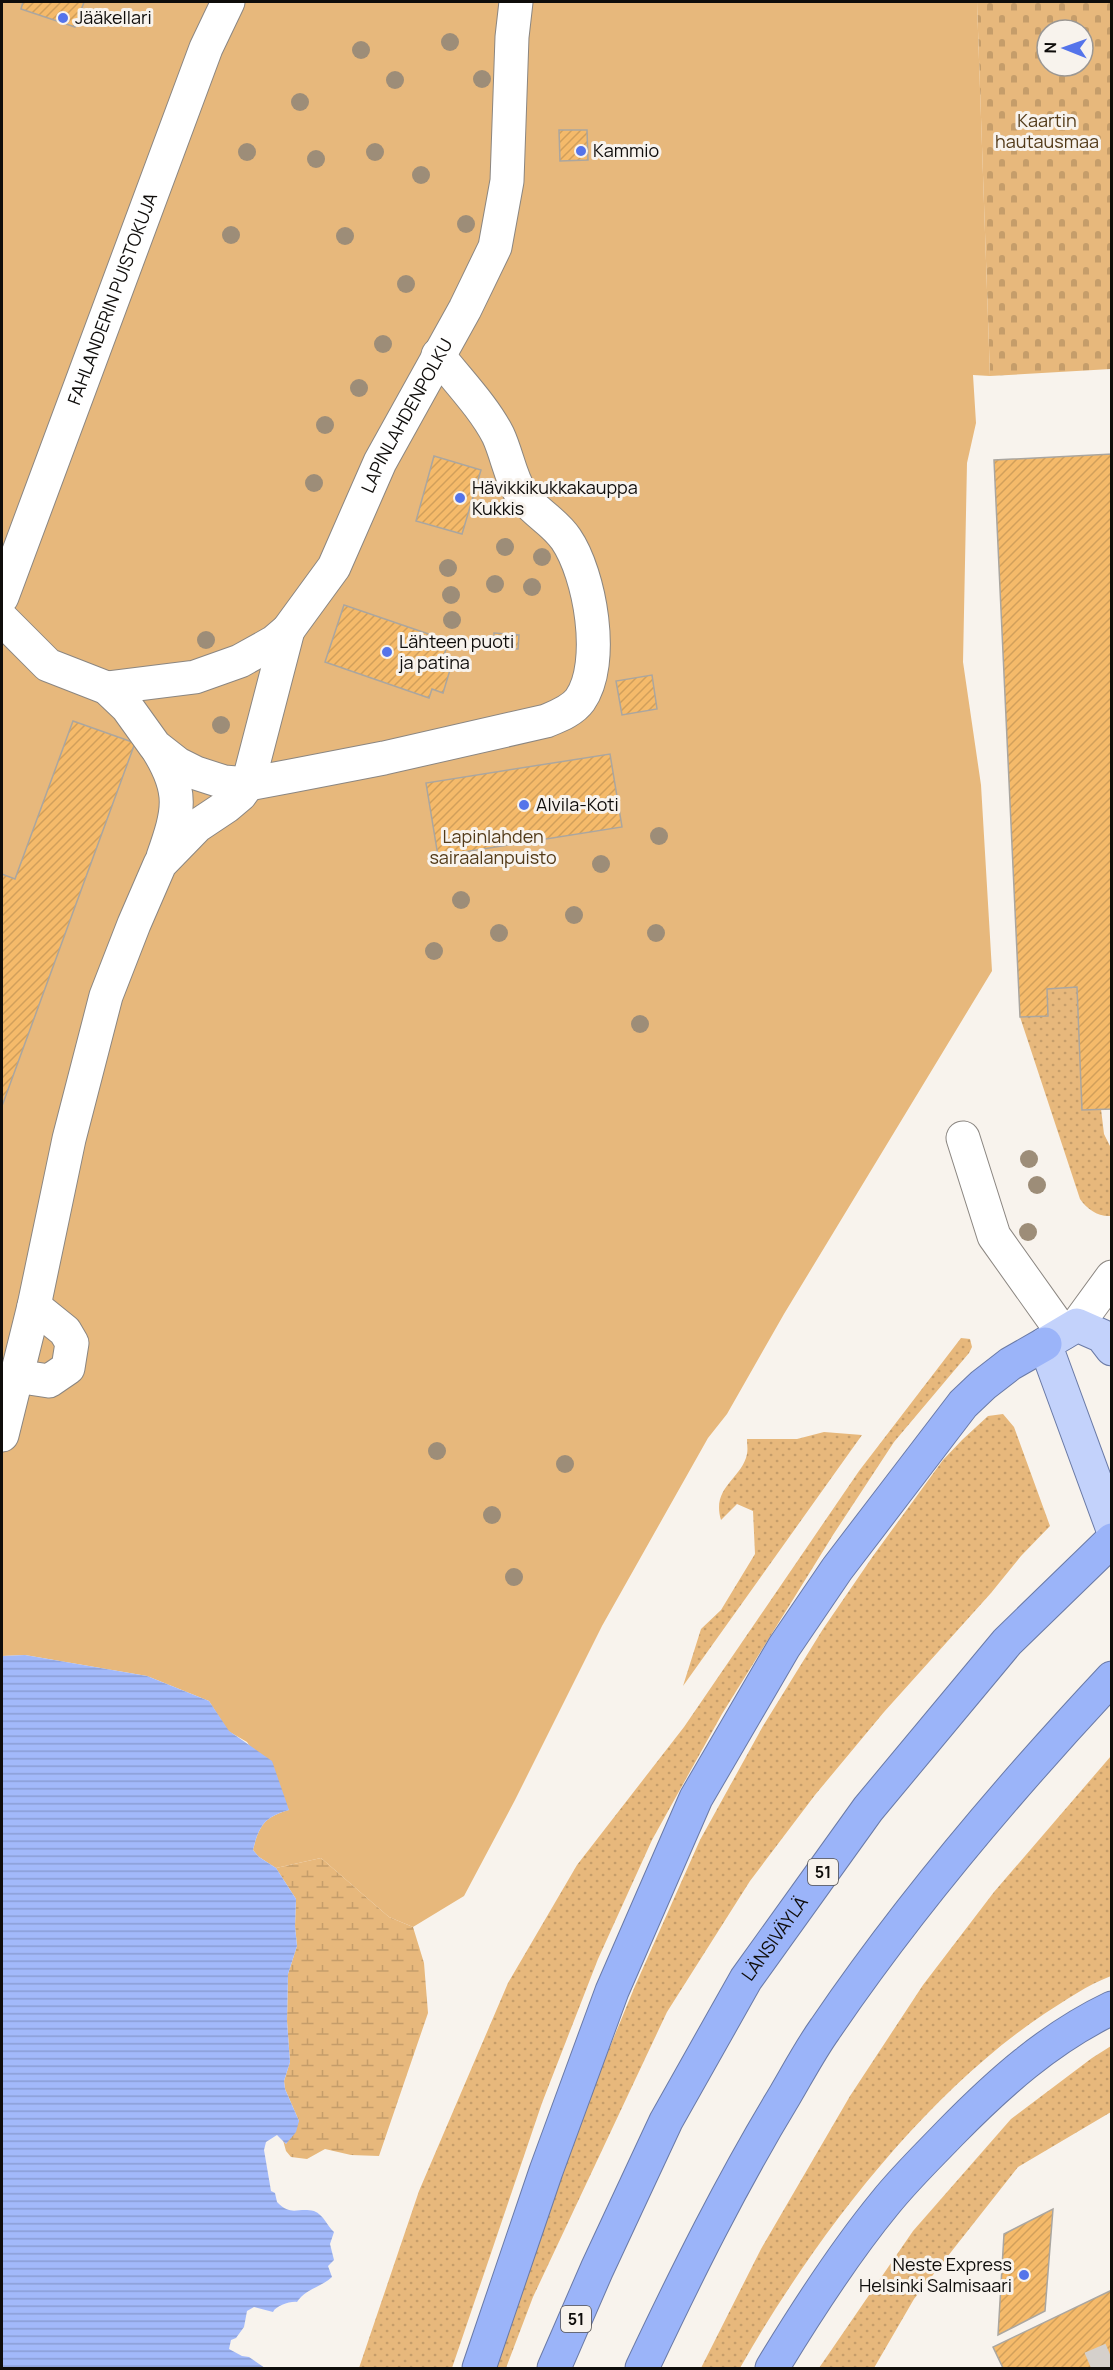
<svg xmlns="http://www.w3.org/2000/svg" width="1113" height="2370" viewBox="0 0 1113 2370" font-family="Manrope,sans-serif">
<style>
.grass{fill:url(#grass-dots)}
.wetland{fill:url(#wetland-marsh)}
.cemetery{fill:url(#cemetery-stones);fill-rule:evenodd}
.park{fill:#e7b87c}
.water{fill:url(#water-rules)}
.building{fill:url(#building-hatch);stroke:#aaa6a0;stroke-width:1.5}
.lines{fill:none;stroke-linecap:round;stroke-linejoin:round}
.minor-tunnel{stroke:#d5d0cb;stroke-width:33;stroke-dasharray:33 16;stroke-linecap:butt}
.minor-casing{stroke:#8b8681;stroke-width:35}
.major-casing{stroke:#6a7aa6;stroke-width:35}
.highway-casing{stroke:#6a7aa6;stroke-width:35}
.minor{stroke:#fff;stroke-width:33}
.major{stroke:#c3d2fb;stroke-width:33}
.highway{stroke:#9bb4f9;stroke-width:33}
.tree{fill:#9d8d78}
.poi-dot{fill:#5574ea;stroke:#f8f3ed;stroke-width:2}
.labels{text-anchor:middle;stroke-width:6;stroke-linejoin:round;paint-order:stroke}
.shield{fill:#f8f3ed;stroke:#55524f;stroke-width:1.5}
.shield-label{font-size:16px;font-weight:bold;fill:#0f0d0b}
.poi-label{font-size:18px;fill:#0f0d0b;stroke:#f8f3ed;text-anchor:start}
.park-label{font-size:18px;fill:#523a18;stroke:#f8f3ed}
.street-label{font-size:18px;fill:#0f0d0b;stroke:#f8f3ed}
</style>
<defs>
<pattern id="grass-dots" width="8" height="8" patternUnits="userSpaceOnUse" patternTransform="scale(1.5)"><rect width="8" height="8" fill="#e7b87c"/><path d="M2 2h.1M6 6h.1" fill="none" stroke="#c59d6a" stroke-width="1.8" stroke-linecap="round"/></pattern>
<pattern id="wetland-marsh" width="20" height="14" patternUnits="userSpaceOnUse" patternTransform="scale(1.5)"><rect width="20" height="14" fill="#e7b87c"/><path d="M1 5h8M5 5V1M11 12h8M15 12V8" fill="none" stroke="#c59d6a"/></pattern>
<pattern id="cemetery-stones" width="16" height="16" patternUnits="userSpaceOnUse" patternTransform="scale(1.5)"><rect width="16" height="16" fill="#e7b87c"/><path d="M2 7V4a2 2 0 0 1 4 0v3zM10 15v-3a2 2 0 0 1 4 0v3z" fill="#c59d6a"/></pattern>
<pattern id="water-rules" width="6" height="5" patternUnits="userSpaceOnUse" patternTransform="scale(1.5)"><rect width="6" height="5" fill="#a2b9fa"/><path d="M0 2.5h6" fill="none" stroke="#8a9ed5"/></pattern>
<pattern id="building-hatch" width="6" height="6" patternUnits="userSpaceOnUse" patternTransform="scale(1.5)"><rect width="6" height="6" fill="#f5ba6a"/><path d="M-1 1l2-2M0 6l6-6M5 7l2-2" fill="none" stroke="#d19f5b"/></pattern>
</defs>
<rect width="100%" height="100%" fill="#f8f3ed"/>
<!-- grass -->
<g class="grass">
<path d="M 1077,987 L 1082,1110 L 1101,1109 L 1104,1134 L 1111,1148 L 1111,1216 C 1098,1217 1087,1209 1080,1199 L 1020,1017 L 1047,1015 L 1047,989 Z"/>
<polygon points="961,1338 970,1339 972,1347 969,1353 894,1442 833,1535 722,1714 652,1840 598,1959 542,2103 452,2368 359,2368 419,2191 508,1983 577,1865 684,1727 859,1471"/>
<polygon points="1003,1414 1014,1427 1050,1526 1021,1556 991,1593 884,1712 815,1795 750,1881 667,2012 533,2297 506,2368 493,2368 581,2117 635,1986 700,1840 763,1726 823,1629 873,1556 943,1460 962,1440 988,1416"/>
<path d="M 824,1432 L 862,1435 L 683,1686 L 701,1629 L 721,1610 L 755,1554 L 753,1511 L 737,1504 L 721,1520 C 711,1487 742,1479 747,1454 C 748,1449 747,1444 747,1439 L 797,1439 Z"/>
<path d="M 1111,1756 L 1111,1976 C 1087,1985 1066,2000 1044,2014 C 922,2096 812,2241 740,2368 L 701,2368 L 761,2249 L 850,2096 L 923,1985 L 994,1892 Z"/>
<polygon points="1111,2046 1111,2112 1018,2167 914,2299 874,2368 819,2368 913,2231 1011,2119 1092,2058"/>
</g>
<!-- wetland -->
<polygon class="wetland" points="321,1858 389,1917 413,1927 424,1963 428,2013 379,2156 351,2155 325,2149 307,2159 291,2157 286,2151 283,2140 286,2144 299,2121 285,2089 284,2081 290,2062 287,2021 288,1974 297,1946 295,1926 296,1899 276,1868"/>
<!-- cemetery -->
<path class="cemetery" d="M 977,2 L 1111,2 L 1111,369 L 990,376 ZM 1047,30 L 1083,30 L 1083,66 L 1047,66 Z"/>
<!-- park -->
<path class="park" d="M 2,2 L 977,2 L 990,376 L 973,375 L 976,423 L 967,463 L 963,662 L 981,785 L 992,971 L 784,1314 L 727,1414 L 708,1438 L 602,1626 L 515,1800 L 464,1896 L 413,1927 L 389,1917 L 321,1858 L 276,1868 L 259,1857 L 253,1850 C 259,1826 264,1817 289,1810 L 247,1742 L 228,1731 L 209,1701 L 147,1676 L 25,1655 L 2,1656 Z"/>
<!-- water -->
<path class="water" d="M 25,1655 L 147,1676 L 209,1701 L 229,1731 L 272,1761 L 289,1810 C 264,1817 259,1826 253,1850 L 259,1857 L 276,1868 L 296,1899 L 295,1926 L 297,1946 L 288,1974 L 287,2021 L 290,2062 L 284,2081 L 285,2089 L 299,2121 L 296,2132 L 286,2144 L 277,2135 L 266,2142 L 264,2150 L 271,2191 L 275,2193 L 277,2202 C 292,2217 297,2207 314,2211 C 324,2215 327,2226 334,2232 L 330,2244 L 334,2260 L 328,2266 L 332,2277 C 322,2287 305,2289 297,2302 C 290,2301 276,2306 273,2312 L 254,2307 L 247,2311 L 244,2327 L 236,2338 L 231,2340 L 229,2349 L 242,2356 L 249,2357 L 265,2368 L 2,2368 L 2,1656 Z"/>
<!-- building -->
<g class="building">
<polygon points="23,2 84,2 75,27 21,9"/>
<polygon points="559,130 587,130 588,160 560,161"/>
<polygon points="1112,454 1112,1109 1082,1110 1077,987 1047,989 1048,1016 1020,1017 994,460"/>
<polygon points="434,456 481,470 462,534 416,521"/>
<polygon points="344,605 449,641 440,666 450,670 443,693 432,689 429,698 325,662"/>
<polygon points="494,633 519,635 518,649 494,648"/>
<polygon points="652,675 657,709 622,715 616,681"/>
<polygon points="73,721 135,743 2,1106 2,874 15,879"/>
<polygon points="610,754 622,827 438,856 426,783"/>
<polygon points="1053,2209 1045,2311 998,2335 1004,2234"/>
<polygon points="1112,2290 1112,2368 1003,2368 993,2347"/>
</g>
<g class="lines">
<!-- minor-tunnel -->
<polyline class="minor-tunnel" points="1091,2368 1112,2359"/>
<defs>
<g id="minor">
<path id="s1" d="M 2,597 L 206,48 L 228,2"/>
<path d="M 2,619 L 48,665 L 107,688 L 127,707 L 155,746 L 178,764 L 196,773 L 224,782 L 248,784 L 291,776 L 384,758 L 546,721 C 558,716 572,711 580,700 C 606,663 590,574 566,539 C 554,521 534,512 521,494 C 510,477 507,454 498,435 C 483,406 457,380 438,355"/>
<path id="s2" d="M 107,688 L 195,677 L 240,661 L 274,642 L 288,630 L 334,567 L 380,462 L 465,309 L 495,247 L 507,181 L 512,37 L 516,2"/>
<path d="M 158,750 C 184,792 179,811 163,857"/>
<polyline points="963,1138 994,1236 1063,1333"/>
<polyline points="1077,1325 1112,1277"/>
<polyline points="16,1376 49,1381 68,1368 72,1343 65,1331 34,1306"/>
<polyline points="2,1435 34,1306 69,1139 106,996 134,924 160,864 197,826 227,806 240,795 248,784 288,630"/>
</g>
<polyline id="major" points="1112,1349 1102,1336 1077,1325 1045,1344 1112,1527"/>
<g id="highway">
<polyline points="479,2368 546,2171 612,1991 696,1798 784,1647 837,1569 895,1493 963,1404 983,1385 1010,1364 1045,1344"/>
<path id="s3" d="M 554,2368 L 597,2269 L 666,2121 L 746,1979 L 868,1809 L 1007,1642 L 1112,1540"/>
<path d="M 642,2368 C 686,2275 731,2184 785,2095 C 798,2073 810,2050 825,2029 C 910,1904 1008,1789 1112,1678"/>
<path d="M 772,2368 C 806,2312 843,2254 885,2203 C 905,2178 928,2156 950,2133 C 998,2084 1049,2038 1112,2008"/>
</g>
</defs>
<!-- minor casing -->
<use href="#minor" class="minor-casing"/>
<!-- major casing -->
<use href="#major" class="major-casing"/>
<!-- highway casing -->
<use href="#highway" class="highway-casing"/>
<!-- minor -->
<use href="#minor" class="minor"/>
<!-- major -->
<use href="#major" class="major"/>
<!-- highway -->
<use href="#highway" class="highway"/>
</g>
<!-- trees -->
<g class="tree">
<circle cx="450" cy="42" r="9"/>
<circle cx="361" cy="50" r="9"/>
<circle cx="482" cy="79" r="9"/>
<circle cx="395" cy="80" r="9"/>
<circle cx="300" cy="102" r="9"/>
<circle cx="247" cy="152" r="9"/>
<circle cx="375" cy="152" r="9"/>
<circle cx="316" cy="159" r="9"/>
<circle cx="421" cy="175" r="9"/>
<circle cx="466" cy="224" r="9"/>
<circle cx="231" cy="235" r="9"/>
<circle cx="345" cy="236" r="9"/>
<circle cx="406" cy="284" r="9"/>
<circle cx="383" cy="344" r="9"/>
<circle cx="359" cy="388" r="9"/>
<circle cx="325" cy="425" r="9"/>
<circle cx="314" cy="483" r="9"/>
<circle cx="505" cy="547" r="9"/>
<circle cx="542" cy="557" r="9"/>
<circle cx="448" cy="568" r="9"/>
<circle cx="495" cy="584" r="9"/>
<circle cx="532" cy="587" r="9"/>
<circle cx="451" cy="595" r="9"/>
<circle cx="452" cy="620" r="9"/>
<circle cx="206" cy="640" r="9"/>
<circle cx="221" cy="725" r="9"/>
<circle cx="659" cy="836" r="9"/>
<circle cx="601" cy="864" r="9"/>
<circle cx="461" cy="900" r="9"/>
<circle cx="574" cy="915" r="9"/>
<circle cx="499" cy="933" r="9"/>
<circle cx="656" cy="933" r="9"/>
<circle cx="434" cy="951" r="9"/>
<circle cx="640" cy="1024" r="9"/>
<circle cx="1029" cy="1159" r="9"/>
<circle cx="1037" cy="1185" r="9"/>
<circle cx="1028" cy="1232" r="9"/>
<circle cx="437" cy="1451" r="9"/>
<circle cx="565" cy="1464" r="9"/>
<circle cx="492" cy="1515" r="9"/>
<circle cx="514" cy="1577" r="9"/>
</g>
<!-- markers -->
<g class="poi-dot">
<circle cx="63" cy="18" r="6"/>
<circle cx="581" cy="151" r="6"/>
<circle cx="460" cy="498" r="6"/>
<circle cx="387" cy="652" r="6"/>
<circle cx="524" cy="805" r="6"/>
<circle cx="1024" cy="2275" r="6"/>
</g>
<g class="labels">
<!-- shield labels -->
<g class="shield">
<rect x="808" y="1859" width="30" height="26" rx="4.5"/>
<rect x="561" y="2306" width="30" height="26" rx="4.5"/>
</g>
<g class="shield-label">
<text x="823" y="1878">51</text>
<text x="576" y="2325">51</text>
</g>
<!-- poi labels -->
<g class="poi-label">
<text x="75" y="24">Jääkellari</text>
<text x="593" y="157">Kammio</text>
<text x="472" y="494">Hävikkikukkakauppa<tspan x="472" dy="21">Kukkis</tspan></text>
<text x="399" y="648">Lähteen puoti<tspan x="399" dy="21">ja patina</tspan></text>
<text x="536" y="811">Alvila-Koti</text>
<text x="1012" y="2271" text-anchor="end">Neste Express<tspan x="1012" dy="21">Helsinki Salmisaari</tspan></text>
</g>
<!-- park labels -->
<g class="park-label">
<text x="1047" y="127">Kaartin<tspan x="1047" dy="21">hautausmaa</tspan></text>
<text x="493" y="843">Lapinlahden<tspan x="493" dy="21">sairaalanpuisto</tspan></text>
</g>
<!-- street labels -->
<g class="street-label">
<text dy="6" stroke="none"><textPath href="#s1" startOffset="318">FAHLANDERIN PUISTOKUJA</textPath></text>
<text dy="6" stroke="none"><textPath href="#s2" startOffset="440">LAPINLAHDENPOLKU</textPath></text>
<text dy="6" stroke="none"><textPath href="#s3" startOffset="484">LÄNSIVÄYLÄ</textPath></text>
</g>
</g>
<!-- border -->
<rect width="1113" height="2370" fill="none" stroke="#0f0d0b" stroke-width="6"/>
<!-- north arrow -->
<g transform="translate(1065 48) rotate(271)"><circle r="28" fill="#f8f3ed" stroke="#9b9793" stroke-width="1.5"/>
<path d="M0-4.5L10 22L0 15L-10 22Z" fill="#5574ea"/>
<text y="-9" font-size="16" font-weight="bold" text-anchor="middle" fill="#0f0d0b">N</text>
</g>
</svg>
